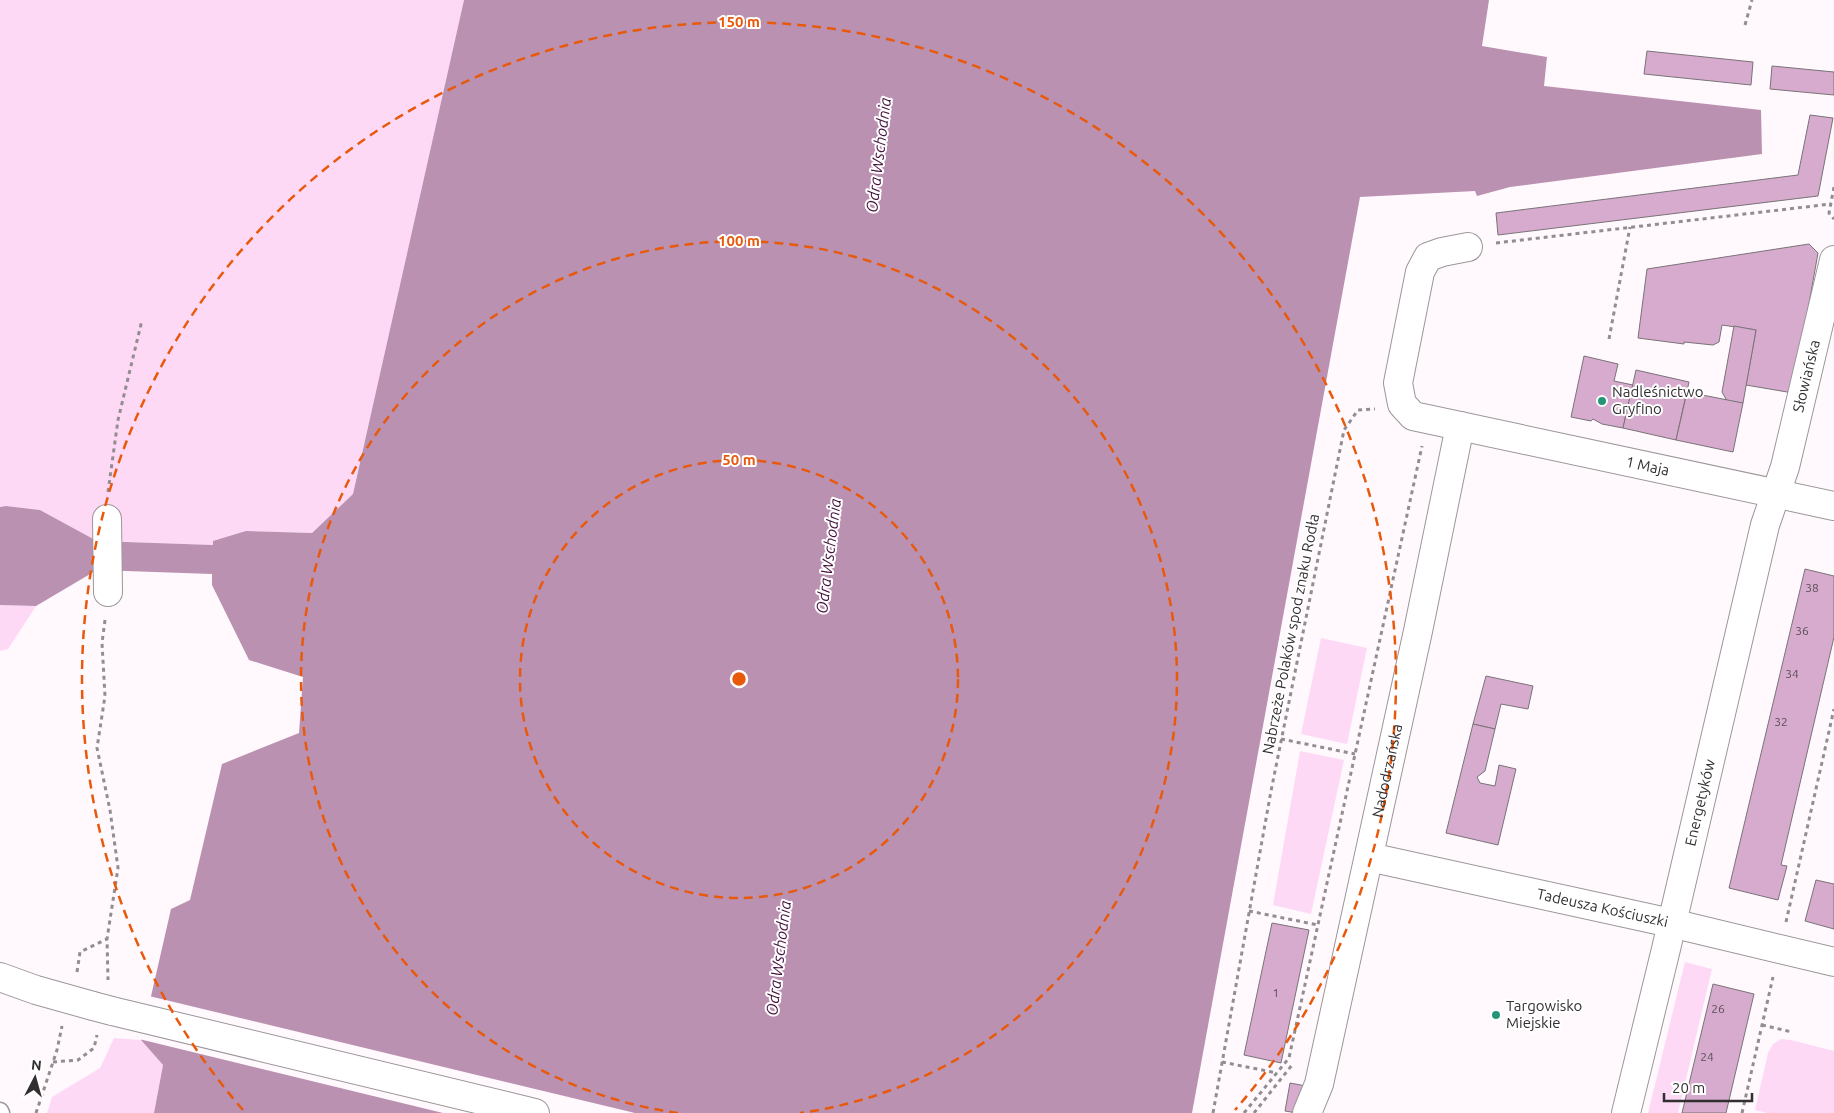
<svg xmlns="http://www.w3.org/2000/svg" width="1834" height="1113" viewBox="0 0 1834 1113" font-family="Ubuntu,sans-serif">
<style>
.green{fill:#fed9f5}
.water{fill:#bb91b2}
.pier{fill:#fff9fd}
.building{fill:#d6abcd;stroke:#797378}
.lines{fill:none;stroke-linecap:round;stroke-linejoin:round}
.service-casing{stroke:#9c969a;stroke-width:19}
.minor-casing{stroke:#9c969a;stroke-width:30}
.secondary-casing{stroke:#9c969a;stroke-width:30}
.path{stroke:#928d90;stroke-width:3;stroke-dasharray:4 4;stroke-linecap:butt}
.service{stroke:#fff;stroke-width:16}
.minor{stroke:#fff;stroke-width:28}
.secondary{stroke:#fff;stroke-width:28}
.secondary-bridge-casing{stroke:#9c969a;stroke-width:30;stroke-linecap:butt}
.secondary-bridge{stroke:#fff;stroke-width:28}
.ring{fill:none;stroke:#e8590c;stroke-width:2.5;stroke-dasharray:9 6}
.poi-dot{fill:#249576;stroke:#fff;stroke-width:2}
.labels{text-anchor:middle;stroke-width:4;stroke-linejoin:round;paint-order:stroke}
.number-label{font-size:12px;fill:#5b4e58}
.street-label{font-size:15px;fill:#322f31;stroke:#fff}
.poi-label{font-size:15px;fill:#322f31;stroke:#fff;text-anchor:start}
.water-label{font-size:16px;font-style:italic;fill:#45123e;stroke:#fff}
.centre{fill:#e8590c;stroke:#fff;stroke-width:2.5}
.ring-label{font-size:15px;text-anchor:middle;font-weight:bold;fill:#e8590c;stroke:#fff;stroke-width:4;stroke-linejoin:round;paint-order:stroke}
</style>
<rect width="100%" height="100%" fill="#fff9fd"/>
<!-- green -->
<g class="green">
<polygon points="0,0 464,0 353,494 312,533 246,531 213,545 97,541 40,510 6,506 0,507"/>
<polygon points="0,605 36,606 8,649 0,651"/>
<polygon points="1321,638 1367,648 1347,744 1301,734"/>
<polygon points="1300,751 1344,760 1311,914 1273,905"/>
<polygon points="1685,962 1712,969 1678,1113 1648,1113"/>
<polygon points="114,1038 141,1040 163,1065 154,1113 47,1113 52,1097 100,1068"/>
<polygon points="1781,1039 1791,1040 1834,1051 1834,1113 1767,1113 1755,1110 1768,1053 1773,1044"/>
</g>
<!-- water -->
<polygon class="water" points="464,0 1489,0 1482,46 1547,57 1544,86 1761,110 1762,154 1510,187 1477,196 1475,191 1360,197 1192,1113 154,1113 163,1065 141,1040 171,909 190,900 222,764 299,733 303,677 249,660 212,585 212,574 97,570 36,606 0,605 0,507 6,506 40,510 97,541 213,545 213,541 246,531 312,533 353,494"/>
<!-- pier -->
<polygon class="pier" points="149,996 635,1113 443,1113 139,1039"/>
<!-- building -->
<g class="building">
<polygon points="1647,51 1753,62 1751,85 1644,74"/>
<polygon points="1772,66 1834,72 1834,95 1770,89"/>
<polygon points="1810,115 1833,118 1818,196 1498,235 1496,213 1798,175"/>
<polygon points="1809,244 1818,253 1793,393 1746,385 1756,330 1722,325 1719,342 1713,345 1684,342 1684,344 1638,338 1647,269"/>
<polygon points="1734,326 1756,330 1743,403 1727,401 1722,392"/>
<polygon points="1584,356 1618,364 1614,381 1633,385 1623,428 1602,424 1593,419 1591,421 1571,417"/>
<polygon points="1636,370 1689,382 1676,440 1623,428"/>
<polygon points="1687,392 1743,403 1733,452 1676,440"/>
<polygon points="1805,569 1834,576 1834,637 1781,865 1787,866 1778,900 1729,888"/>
<polygon points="1486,676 1533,686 1528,709 1501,704 1495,729 1473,724"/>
<polygon points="1473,724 1495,729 1485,771 1477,777 1480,783 1495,786 1499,765 1516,769 1498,845 1446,833"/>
<polygon points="1816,880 1834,884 1834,929 1805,921"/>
<polygon points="1272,923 1309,930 1281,1063 1244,1055"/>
<polygon points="1713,984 1754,994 1726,1113 1682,1113"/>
<polygon points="1290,1083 1306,1086 1297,1113 1285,1111"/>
</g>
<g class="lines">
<defs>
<polyline id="service" points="0,1111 1,1113"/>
<g id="minor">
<path id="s1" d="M 1468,247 L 1442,252 L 1428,257 L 1420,272 L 1398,383 L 1402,404 L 1413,416 L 1834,506"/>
<polyline points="107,519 108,592"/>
<path id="s2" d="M 1369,857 L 1671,923 L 1834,962"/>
<path id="s3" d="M 1307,1113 L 1319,1084 L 1418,631 L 1460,426"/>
<path id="s4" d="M 1626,1113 L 1666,949 L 1765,525 L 1785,467 L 1834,260"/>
</g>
<g id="secondary">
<polyline points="0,977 36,990 93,1006"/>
<polyline points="112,1011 535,1113"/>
</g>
</defs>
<!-- service casing -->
<use href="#service" class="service-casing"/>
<!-- minor casing -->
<use href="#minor" class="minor-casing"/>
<!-- secondary casing -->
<use href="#secondary" class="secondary-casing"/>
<!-- path -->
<g class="path">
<polyline points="1745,25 1752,0"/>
<polyline points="1834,187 1829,213 1834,219"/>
<polyline points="1496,243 1831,204"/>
<polyline points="1609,339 1630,227"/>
<polyline points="108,492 118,420 142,320"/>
<polyline points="105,620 102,643 105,696 97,748 110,810 118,868 107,939 108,980"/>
<polyline points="1281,739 1355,754"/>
<polyline points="1249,911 1318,925"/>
<polyline points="1786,922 1834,709"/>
<polyline points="77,972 80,952 107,939"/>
<polyline points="1762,1025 1792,1032"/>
<polyline points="53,1062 78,1060 94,1048 97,1035"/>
<polyline points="1222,1062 1277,1073"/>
<polyline points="36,1113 57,1050 62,1026"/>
<polyline points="1213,1113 1271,791 1344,430 1358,410 1375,409"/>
<polyline points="1244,1113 1289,1058 1422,446"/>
<polyline points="1254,1113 1292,1065"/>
<polyline points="1742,1113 1773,977"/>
</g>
<!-- service -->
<use href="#service" class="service"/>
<!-- minor -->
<use href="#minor" class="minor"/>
<!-- secondary -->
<use href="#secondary" class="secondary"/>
<defs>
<polyline id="secondary-bridge" points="93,1006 112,1011"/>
</defs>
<!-- secondary-bridge casing -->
<use href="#secondary-bridge" class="secondary-bridge-casing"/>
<!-- secondary-bridge -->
<use href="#secondary-bridge" class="secondary-bridge"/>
</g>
<!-- distance rings -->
<g class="ring">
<circle cx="739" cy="679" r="219"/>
<path d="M678 1113A438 438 0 1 1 800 1113"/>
<path d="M243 1110A657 657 0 1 1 1235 1110"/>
</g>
<!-- markers -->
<g class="poi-dot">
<circle cx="1602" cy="401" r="5"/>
<circle cx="1496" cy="1015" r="5"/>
</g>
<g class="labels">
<!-- number labels -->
<g class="number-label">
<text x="1812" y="592">38</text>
<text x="1802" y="635">36</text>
<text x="1792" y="678">34</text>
<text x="1781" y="726">32</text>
<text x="1276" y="997">1</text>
<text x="1718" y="1013">26</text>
<text x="1707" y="1061">24</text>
</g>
<!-- street labels -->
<g class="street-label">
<text dy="5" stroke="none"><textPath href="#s4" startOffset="759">Słowiańska</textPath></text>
<text dy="5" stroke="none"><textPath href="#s1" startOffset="449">1 Maja</textPath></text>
<text transform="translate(1291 634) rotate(-79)" y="5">Nabrzeże Polaków spod znaku Rodła</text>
<text dy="5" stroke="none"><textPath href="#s3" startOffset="352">Nadodrzańska</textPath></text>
<text dy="5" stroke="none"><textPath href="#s4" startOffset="319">Energetyków</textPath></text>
<text dy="5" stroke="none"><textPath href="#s2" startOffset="239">Tadeusza Kościuszki</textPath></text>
</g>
<!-- poi labels -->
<g class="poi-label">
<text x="1612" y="397">Nadleśnictwo<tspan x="1612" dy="17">Gryfino</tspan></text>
<text x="1506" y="1011">Targowisko<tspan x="1506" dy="17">Miejskie</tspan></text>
</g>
<!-- water labels -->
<g class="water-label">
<text transform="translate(878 155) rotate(-83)" y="6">Odra Wschodnia</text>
<text transform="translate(828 556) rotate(-83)" y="6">Odra Wschodnia</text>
<text transform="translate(778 958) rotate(-83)" y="6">Odra Wschodnia</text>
</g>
</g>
<circle cx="739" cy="679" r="8" class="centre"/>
<g class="ring-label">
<text x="739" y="27">150 m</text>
<text x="739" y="246">100 m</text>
<text x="739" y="465">50 m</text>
</g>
<!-- north arrow -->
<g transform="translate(35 1078) rotate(6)" stroke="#ffffff" stroke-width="4" paint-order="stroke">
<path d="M0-4L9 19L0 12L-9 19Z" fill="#322f31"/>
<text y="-8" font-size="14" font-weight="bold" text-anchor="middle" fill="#322f31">N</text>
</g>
<!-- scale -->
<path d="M1664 1093v8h88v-8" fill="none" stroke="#322f31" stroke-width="2.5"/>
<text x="1672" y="1093" font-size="15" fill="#322f31" stroke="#ffffff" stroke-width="4" paint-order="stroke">20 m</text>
</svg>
